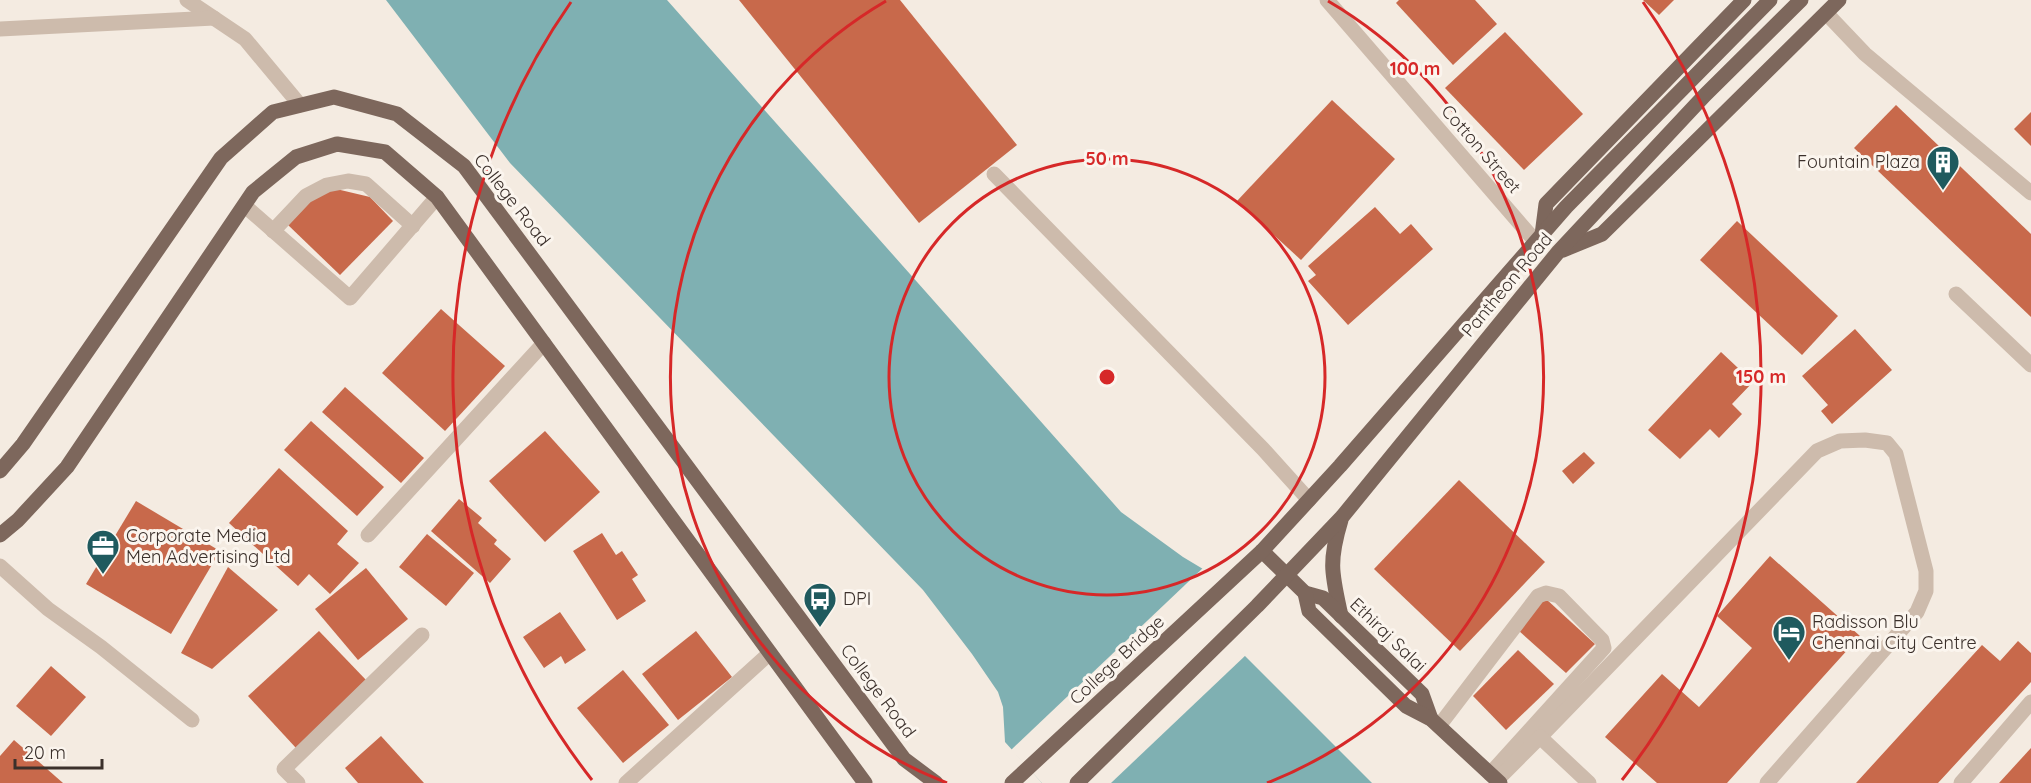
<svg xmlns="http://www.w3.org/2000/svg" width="2031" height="783" viewBox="0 0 2031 783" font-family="Quicksand,sans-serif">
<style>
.water{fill:#7fb0b2}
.pier{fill:#f4ebe1}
.building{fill:#c8694b}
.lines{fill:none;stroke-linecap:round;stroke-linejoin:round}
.minor{stroke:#cdbbac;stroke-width:15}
.major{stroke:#7d675c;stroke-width:15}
.ring{fill:none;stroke:#d62828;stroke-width:3}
.labels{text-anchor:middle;stroke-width:6;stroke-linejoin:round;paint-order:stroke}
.street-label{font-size:18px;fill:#3b302b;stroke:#fbf5ee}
.poi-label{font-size:18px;fill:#3b302b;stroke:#fbf5ee;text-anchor:start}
.centre{fill:#d62828;stroke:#fbf5ee;stroke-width:3}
.ring-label{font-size:18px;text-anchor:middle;font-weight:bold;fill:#d62828;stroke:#fbf5ee;stroke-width:6;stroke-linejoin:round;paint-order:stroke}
</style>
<rect width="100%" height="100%" fill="#f4ebe1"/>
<!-- water -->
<polygon class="water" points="386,0 667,0 1121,512 1183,557 1203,569 1227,614 1245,656 1372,783 1042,783 1005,742 1003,707 998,692 972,654 923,590 510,163"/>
<!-- pier -->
<polygon class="pier" points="1205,566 1230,613 1247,654 1111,783 1042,783 1011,750"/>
<!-- building -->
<g class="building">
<polygon points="739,0 900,0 1017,145 919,223"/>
<polygon points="1399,0 1475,0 1497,24 1453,65 1396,3"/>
<polygon points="1643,0 1674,0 1659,15"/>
<polygon points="1505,32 1583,114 1524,170 1445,88"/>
<polygon points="1332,100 1395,159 1301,260 1237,201"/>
<polygon points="1896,105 2031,234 2031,317 1854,148"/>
<polygon points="2031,112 2031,146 2014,129"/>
<polygon points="332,188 370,197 393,221 340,275 287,224 306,200"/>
<polygon points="1375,207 1400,234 1411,224 1433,249 1348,325 1308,281 1316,275 1308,266"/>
<polygon points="1737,221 1838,316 1802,355 1700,260"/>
<polygon points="441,309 505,366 445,431 382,373"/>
<polygon points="1855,329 1892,370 1832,424 1821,411 1828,405 1802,376"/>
<polygon points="1721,352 1753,382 1732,404 1742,414 1719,438 1710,429 1680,459 1648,430"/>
<polygon points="345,387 424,458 401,483 322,412"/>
<polygon points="311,421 384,487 357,516 284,450"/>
<polygon points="545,431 600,492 545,542 489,481"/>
<polygon points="1584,452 1595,463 1573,484 1562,471"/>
<polygon points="279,468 348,531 337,544 359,563 330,594 309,574 298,586 229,523"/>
<polygon points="1459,480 1545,562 1460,651 1374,569"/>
<polygon points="459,499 482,518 478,523 497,540 494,544 511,559 490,583 431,531"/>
<polygon points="136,501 220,551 171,634 86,584"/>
<polygon points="602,533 616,555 622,551 638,575 632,579 646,601 617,620 573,551"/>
<polygon points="427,534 474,573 446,606 399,567"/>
<polygon points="1770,556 1860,636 1727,783 1657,783 1605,737 1662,674 1699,707 1752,648 1717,616"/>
<polygon points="228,567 278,610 212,669 181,653"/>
<polygon points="366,568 408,619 358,660 315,609"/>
<polygon points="1545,598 1595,644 1566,673 1518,630"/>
<polygon points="560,612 586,650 565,664 561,656 544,668 523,637"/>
<polygon points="319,631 367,681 296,748 248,696"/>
<polygon points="696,631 732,677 678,720 642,674"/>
<polygon points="2018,641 2031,653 2031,682 1938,783 1856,783 1982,645 2000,661"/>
<polygon points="1518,650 1554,684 1506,730 1473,696"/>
<polygon points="51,666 86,697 51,736 16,706"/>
<polygon points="623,670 669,725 623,763 577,708"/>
<polygon points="381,736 424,783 358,783 345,768"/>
<polygon points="14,740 63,783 0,783 0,756"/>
<polygon points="2031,748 2031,783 1999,783"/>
</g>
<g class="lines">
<!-- minor -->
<g class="minor">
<polyline points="187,0 245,39 300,105"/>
<polyline points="1327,0 1536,242"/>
<polyline points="1826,13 1865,54 2031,193"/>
<polyline points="0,29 214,18"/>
<polyline points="994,174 1263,449 1309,500"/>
<polyline points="245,206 350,298 437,197"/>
<polyline points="273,231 306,196 327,185 348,181 366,184 413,226"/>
<polyline points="1956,294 2031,365"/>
<polyline points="368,535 544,343"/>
<polyline points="0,566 48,609 101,647 192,720"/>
<polyline points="1439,726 1538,596 1546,593 1559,596 1602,640 1604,648 1490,774"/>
<polyline points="1540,737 1817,451 1840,441 1865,440 1887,443 1896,454 1926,571 1926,591 1917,612 1767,783"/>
<polyline points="1499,778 1540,737 1589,783"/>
<polyline points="298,783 284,769 422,635"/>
<polyline points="626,783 770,653"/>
<polyline points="1961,783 2031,702"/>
</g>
<!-- major -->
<g class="major">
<polyline points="1542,235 1546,204 1744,0"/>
<polyline points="1563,250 1602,234 1839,0"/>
<polyline points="0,471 23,444 221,158 273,112 334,97 397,114 464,166 904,759 936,783"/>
<path d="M 1341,520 C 1328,563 1332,574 1341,616"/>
<polyline points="0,535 18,520 67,467 253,192 296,157 337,144 385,152 437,197 865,783"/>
<polyline points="1262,551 1305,593 1323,598 1422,694 1431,719"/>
<polyline points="1305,593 1309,611 1406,706 1431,719 1500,783"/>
<polyline points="1012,783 1262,551 1340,466 1566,207 1770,0"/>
<polyline points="1077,783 1257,606 1342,517 1559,251 1705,95 1801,0"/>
</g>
</g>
<!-- distance rings -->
<g class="ring">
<circle cx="1107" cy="377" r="218"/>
<path d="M947 783A436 436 0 0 1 886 1M1328 1A436 436 0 0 1 1267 783"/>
<path d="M592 780A654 654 0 0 1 571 2M1643 2A654 654 0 0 1 1622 780"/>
</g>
<!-- icons -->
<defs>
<symbol id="building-pin" viewBox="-11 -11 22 30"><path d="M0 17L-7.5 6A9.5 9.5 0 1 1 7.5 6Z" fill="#1f5a5e" stroke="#fbf5ee"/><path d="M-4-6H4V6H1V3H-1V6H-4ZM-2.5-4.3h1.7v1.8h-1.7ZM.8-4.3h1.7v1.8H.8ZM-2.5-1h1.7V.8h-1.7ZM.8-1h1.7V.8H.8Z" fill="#fff"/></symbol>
<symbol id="office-pin" viewBox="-11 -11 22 30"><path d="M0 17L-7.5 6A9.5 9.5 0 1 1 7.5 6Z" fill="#1f5a5e" stroke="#fbf5ee"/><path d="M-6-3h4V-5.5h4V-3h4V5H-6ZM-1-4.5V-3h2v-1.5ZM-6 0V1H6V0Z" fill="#fff"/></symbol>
<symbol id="bus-pin" viewBox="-11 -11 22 30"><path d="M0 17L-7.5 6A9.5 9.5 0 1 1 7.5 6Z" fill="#1f5a5e" stroke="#fbf5ee"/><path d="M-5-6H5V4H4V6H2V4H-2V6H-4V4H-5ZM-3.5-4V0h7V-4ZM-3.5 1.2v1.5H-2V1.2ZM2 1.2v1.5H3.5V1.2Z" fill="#fff"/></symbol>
<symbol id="hotel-pin" viewBox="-11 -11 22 30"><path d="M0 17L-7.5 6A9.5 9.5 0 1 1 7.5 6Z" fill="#1f5a5e" stroke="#fbf5ee"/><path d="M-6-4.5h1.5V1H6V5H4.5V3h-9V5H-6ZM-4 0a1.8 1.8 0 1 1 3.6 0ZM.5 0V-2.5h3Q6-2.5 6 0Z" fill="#fff"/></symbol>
</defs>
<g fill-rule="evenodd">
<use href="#building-pin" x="1924" y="143" width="38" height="52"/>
<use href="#office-pin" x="84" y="527" width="38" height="52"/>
<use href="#bus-pin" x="801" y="580" width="38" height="52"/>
<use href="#hotel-pin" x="1770" y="613" width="38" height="52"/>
</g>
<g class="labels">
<!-- street labels -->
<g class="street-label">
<text transform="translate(1481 149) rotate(49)" y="6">Cotton Street</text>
<text transform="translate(512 200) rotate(52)" y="6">College Road</text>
<text transform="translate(1507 285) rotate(-50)" y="6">Pantheon Road</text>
<text transform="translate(1388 635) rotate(44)" y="6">Ethiraj Salai</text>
<text transform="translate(1117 660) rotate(-43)" y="6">College Bridge</text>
<text transform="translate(878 691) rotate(53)" y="6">College Road</text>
</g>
<!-- poi labels -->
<g class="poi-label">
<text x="1920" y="168" text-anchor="end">Fountain Plaza</text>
<text x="126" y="542">Corporate Media<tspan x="126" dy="21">Men Advertising Ltd</tspan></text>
<text x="843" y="605">DPI</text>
<text x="1812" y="628">Radisson Blu<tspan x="1812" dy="21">Chennai City Centre</tspan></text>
</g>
</g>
<circle cx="1107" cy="377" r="9" class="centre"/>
<g class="ring-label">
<text x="1415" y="75">100 m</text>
<text x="1107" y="165">50 m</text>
<text x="1761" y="383">150 m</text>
</g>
<!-- scale -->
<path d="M15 759v9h87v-9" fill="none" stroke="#3b302b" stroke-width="3"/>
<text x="24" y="759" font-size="18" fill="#3b302b" stroke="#fbf5ee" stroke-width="4.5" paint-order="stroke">20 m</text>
</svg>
